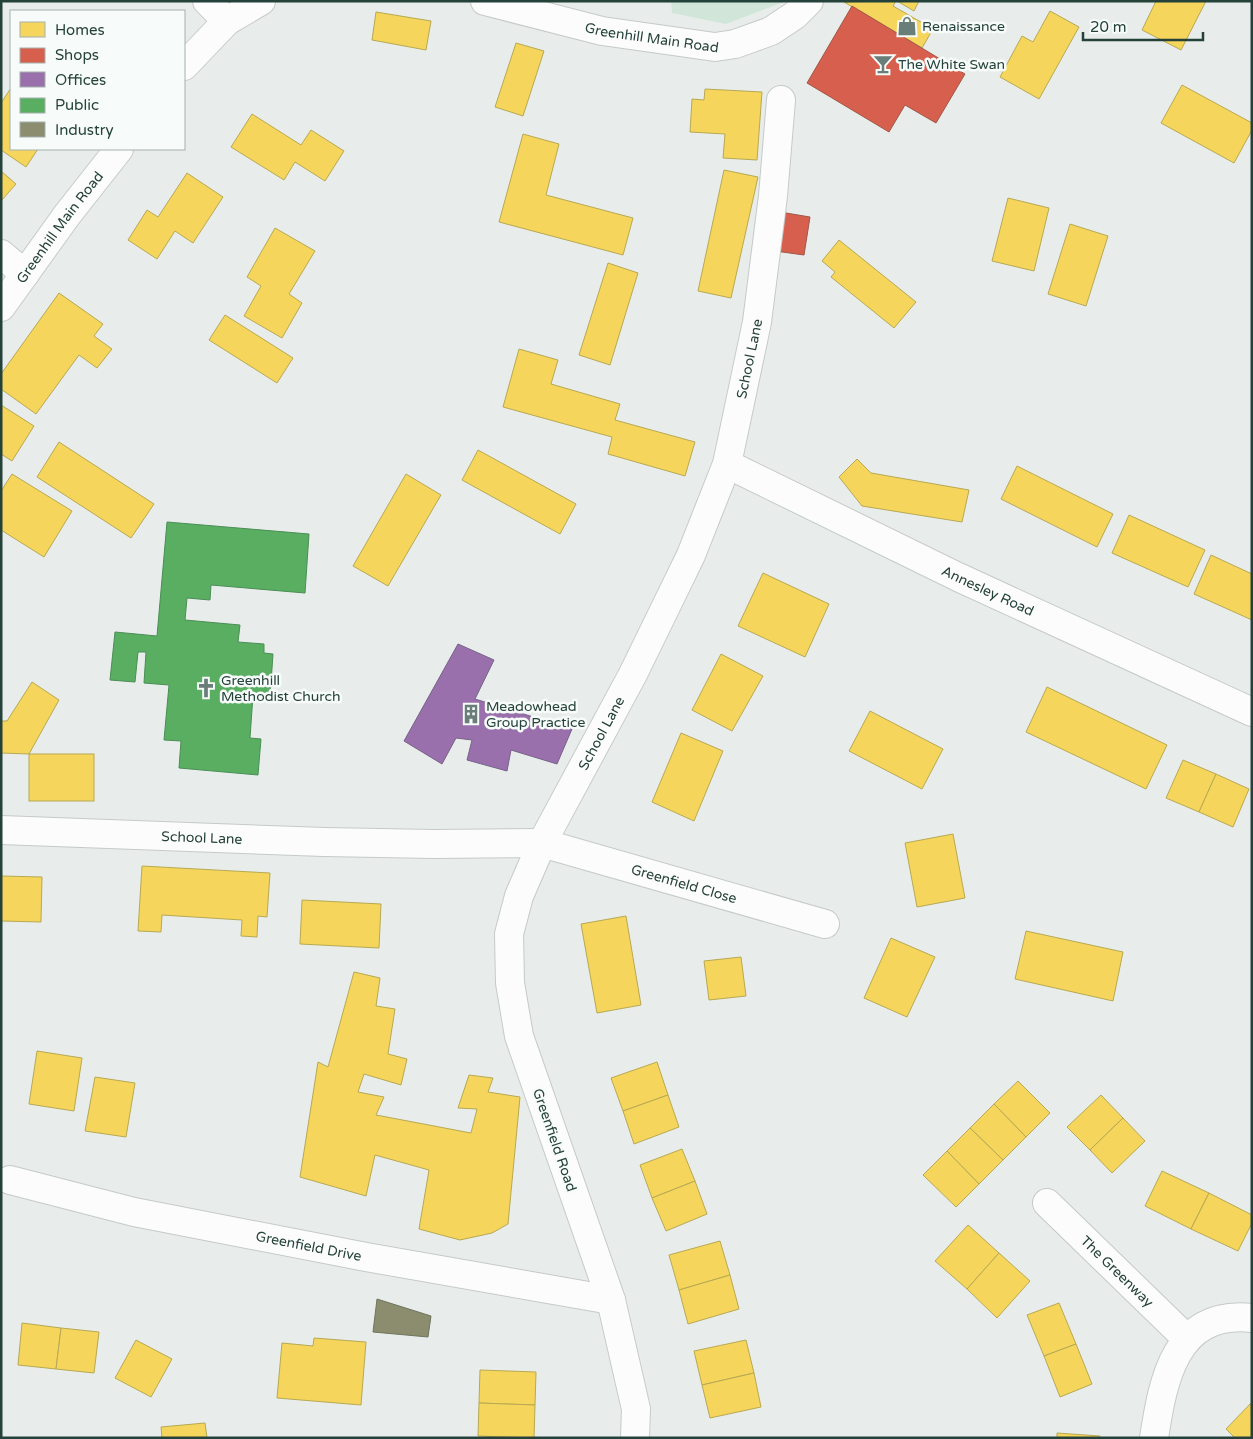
<svg xmlns="http://www.w3.org/2000/svg" width="1253" height="1439" viewBox="0 0 1253 1439" font-family="'Varela Round',sans-serif">
<style>
.green{fill:#d1e6d8}
.homes{fill:#f6d55c;stroke:#b7a952}
.shops{fill:#d6604d;stroke:#a15747}
.offices{fill:#9970ab;stroke:#766289}
.public{fill:#5aae61;stroke:#4a8e55}
.industry{fill:#8c8c6e;stroke:#6d765e}
.lines{fill:none;stroke-linecap:round;stroke-linejoin:round}
.minor-casing{stroke:#c5cac8;stroke-width:30}
.minor{stroke:#fcfcfc;stroke-width:28}
.labels{text-anchor:middle;stroke-width:5;stroke-linejoin:round;paint-order:stroke}
.poi-label{font-size:14px;fill:#24423a;stroke:#f7fbf9;text-anchor:start}
.street-label{font-size:14px;fill:#24423a;stroke:#f7fbf9}
</style>
<rect width="100%" height="100%" fill="#e8edeb"/>
<!-- green -->
<polygon class="green" points="671,1 783,1 784,2 726,24 672,13"/>
<!-- homes -->
<g class="homes">
<polygon points="896,1 893,6 933,29 922,48 844,2"/>
<polygon points="897,1 919,1 914,11"/>
<polygon points="1156,1 1206,1 1181,50 1142,30"/>
<polygon points="1050,11 1079,27 1039,99 1000,77 1022,36 1033,42"/>
<polygon points="376,12 431,21 426,50 372,40"/>
<polygon points="516,43 544,51 523,116 495,107"/>
<polygon points="1182,85 1252,123 1252,130 1234,163 1161,123"/>
<polygon points="11,88 11,149 38,149 26,167 1,150 1,103"/>
<polygon points="705,89 762,92 757,160 723,158 725,134 690,132 692,99 704,100"/>
<polygon points="252,114 301,145 311,130 344,151 325,181 295,162 284,180 231,147"/>
<polygon points="523,134 559,144 546,195 633,218 623,255 499,222"/>
<polygon points="724,170 758,177 731,298 698,291"/>
<polygon points="1,171 16,184 1,201"/>
<polygon points="187,173 223,197 193,243 175,231 157,259 128,240 147,210 158,217"/>
<polygon points="1008,198 1049,208 1034,271 992,261"/>
<polygon points="1070,224 1108,236 1086,306 1048,294"/>
<polygon points="275,228 315,251 289,294 302,303 282,338 244,316 261,286 247,277"/>
<polygon points="839,240 916,302 894,328 831,277 835,272 822,261"/>
<polygon points="608,263 638,273 610,365 579,355"/>
<polygon points="59,293 103,324 94,336 112,349 97,368 79,355 36,414 1,389 1,374"/>
<polygon points="225,315 293,358 277,383 209,340"/>
<polygon points="519,349 558,360 551,384 620,404 615,420 695,442 685,476 608,454 612,437 503,407"/>
<polygon points="1,405 34,426 12,461 1,454"/>
<polygon points="59,442 154,504 131,538 37,477"/>
<polygon points="478,450 576,504 560,534 462,480"/>
<polygon points="857,459 871,473 969,490 962,522 862,506 839,477"/>
<polygon points="1017,466 1113,514 1097,547 1001,499"/>
<polygon points="12,474 72,511 44,557 1,530 1,491"/>
<polygon points="406,474 441,495 388,586 353,566"/>
<polygon points="1129,515 1205,550 1188,587 1112,553"/>
<polygon points="1211,555 1252,574 1252,620 1194,594"/>
<polygon points="763,573 829,604 805,657 738,626"/>
<polygon points="721,654 763,676 732,731 692,710"/>
<polygon points="32,682 59,700 29,754 1,753 1,721 7,721"/>
<polygon points="1047,687 1167,745 1146,789 1026,732"/>
<polygon points="870,711 943,749 922,789 849,751"/>
<polygon points="681,733 723,751 694,821 652,802"/>
<rect x="29" y="754" width="65" height="47"/>
<polygon points="1183,760 1216,774 1199,812 1166,798"/>
<polygon points="1216,774 1249,789 1233,827 1199,812"/>
<polygon points="953,834 965,898 917,907 905,843"/>
<polygon points="142,866 270,873 267,917 258,916 257,937 241,936 242,920 162,915 161,932 138,931"/>
<polygon points="1,876 42,877 41,922 1,921"/>
<polygon points="302,900 381,904 379,948 300,944"/>
<polygon points="626,916 641,1005 597,1013 581,924"/>
<polygon points="1026,931 1123,952 1113,1001 1015,979"/>
<polygon points="891,938 935,957 907,1017 864,998"/>
<polygon points="741,957 746,996 709,1000 704,961"/>
<polygon points="354,972 380,978 376,1006 395,1009 388,1054 407,1059 401,1085 364,1074 358,1092 384,1097 376,1115 471,1133 477,1109 458,1108 469,1075 493,1078 488,1092 520,1097 508,1224 492,1233 460,1240 419,1229 429,1170 375,1155 366,1196 300,1177 318,1062 328,1067"/>
<polygon points="37,1051 82,1058 74,1111 29,1104"/>
<polygon points="657,1062 668,1095 623,1111 611,1078"/>
<polygon points="95,1077 135,1083 126,1137 85,1131"/>
<polygon points="1018,1081 1050,1113 1026,1137 994,1104"/>
<polygon points="668,1095 679,1127 634,1144 623,1111"/>
<polygon points="1101,1095 1123,1118 1090,1150 1067,1127"/>
<polygon points="994,1104 1026,1137 1003,1160 970,1128"/>
<polygon points="1123,1118 1145,1141 1112,1173 1090,1150"/>
<polygon points="970,1128 1003,1160 979,1184 947,1151"/>
<polygon points="682,1149 695,1181 652,1198 640,1165"/>
<polygon points="947,1151 979,1184 956,1207 923,1175"/>
<polygon points="1162,1171 1209,1193 1191,1229 1145,1206"/>
<polygon points="695,1181 707,1214 666,1231 652,1198"/>
<polygon points="1209,1193 1252,1215 1252,1223 1238,1251 1191,1229"/>
<polygon points="968,1225 999,1253 967,1289 935,1261"/>
<polygon points="720,1241 730,1275 679,1290 669,1255"/>
<polygon points="999,1253 1030,1281 997,1318 967,1289"/>
<polygon points="730,1275 739,1309 688,1324 679,1290"/>
<polygon points="1059,1303 1076,1344 1044,1356 1027,1315"/>
<polygon points="22,1323 61,1328 56,1369 18,1365"/>
<polygon points="61,1328 99,1332 94,1373 56,1369"/>
<polygon points="314,1338 366,1342 361,1405 277,1398 282,1343 313,1346"/>
<polygon points="136,1340 172,1359 151,1397 115,1378"/>
<polygon points="746,1340 754,1373 702,1385 694,1351"/>
<polygon points="1076,1344 1092,1384 1060,1397 1044,1356"/>
<polygon points="480,1370 536,1372 535,1405 479,1403"/>
<polygon points="754,1373 761,1407 710,1418 702,1385"/>
<polygon points="479,1403 535,1405 534,1438 478,1436"/>
<polygon points="1251,1403 1252,1438 1235,1438 1226,1429"/>
<polygon points="205,1423 207,1438 162,1438 161,1427"/>
<polygon points="1057,1433 1100,1436 1100,1438 1057,1438"/>
</g>
<!-- shops -->
<g class="shops">
<polygon points="852,6 965,74 936,123 905,105 889,132 807,83"/>
<polygon points="780,212 810,217 804,255 775,251"/>
</g>
<!-- offices -->
<polygon class="offices" points="458,644 494,660 475,699 572,729 557,764 511,750 507,771 467,760 472,740 456,738 442,764 404,741"/>
<!-- public -->
<polygon class="public" points="167,522 309,534 305,593 211,585 210,600 187,598 185,620 240,625 238,642 264,644 264,653 273,654 270,697 253,695 250,738 261,739 258,775 179,768 181,741 164,740 169,685 144,683 146,652 138,652 135,682 110,680 115,632 157,636"/>
<!-- industry -->
<polygon class="industry" points="377,1299 431,1316 428,1337 373,1332"/>
<g class="lines">
<defs>
<g id="minor">
<polyline points="207,1 227,21"/>
<path id="s1" d="M 485,1 L 602,31 L 715,47 L 735,44 L 771,31 L 795,15 L 809,1"/>
<polyline points="184,66 227,21 261,1"/>
<polyline points="1,254 25,274"/>
<path id="s2" d="M 1,307 L 67,215 L 119,149"/>
<path id="s3" d="M 727,464 L 958,577 L 1252,712"/>
<path id="s4" d="M 1,830 L 324,842 L 434,844 L 542,843 L 825,924"/>
<path id="s5" d="M 10,1180 L 134,1212 L 366,1257 L 611,1300"/>
<path id="s6" d="M 1047,1203 L 1186,1338"/>
<path id="s7" d="M 635,1438 L 636,1409 L 611,1300 L 519,1036 L 510,983 L 509,934 L 519,896 L 542,843 L 633,674 L 675,588 L 691,555 L 727,464 L 757,322 L 773,196 L 781,100"/>
<path d="M 1154,1438 C 1163,1380 1175,1310 1252,1318"/>
</g>
</defs>
<!-- minor casing -->
<use href="#minor" class="minor-casing"/>
<!-- minor -->
<use href="#minor" class="minor"/>
</g>
<!-- icons -->
<defs>
<symbol id="shop-bare" viewBox="-9 -9 18 18"><path d="M-5-2.5h2.3a2.7 3.5 0 0 1 5.4 0H5L5.5 6h-11ZM-1.5-2.5h3a1.5 2.3 0 0 0-3 0Z" fill="#697e78" stroke="#f7fbf9" stroke-width="2.5" paint-order="stroke"/></symbol>
<symbol id="bar-bare" viewBox="-9 -9 18 18"><path d="M-6-5H6L.8 .8V4.5H3.5V6h-7V4.5H-.8V.8Z" fill="#697e78" stroke="#f7fbf9" stroke-width="2.5" paint-order="stroke"/></symbol>
<symbol id="church-bare" viewBox="-9 -9 18 18"><path d="M-1.2-6h2.4v3.5h3.3v2.4h-3.3V6h-2.4V-.1h-3.3v-2.4h3.3Z" fill="#697e78" stroke="#f7fbf9" stroke-width="2.5" paint-order="stroke"/></symbol>
<symbol id="building-bare" viewBox="-9 -9 18 18"><path d="M-4-6H4V6H1V3H-1V6H-4ZM-2.5-4.3h1.7v1.8h-1.7ZM.8-4.3h1.7v1.8H.8ZM-2.5-1h1.7V.8h-1.7ZM.8-1h1.7V.8H.8Z" fill="#697e78" stroke="#f7fbf9" stroke-width="2.5" paint-order="stroke"/></symbol>
</defs>
<g fill-rule="evenodd">
<use href="#shop-bare" x="893" y="12" width="28" height="28"/>
<use href="#bar-bare" x="869" y="50" width="28" height="28"/>
<use href="#church-bare" x="192" y="674" width="28" height="28"/>
<use href="#building-bare" x="457" y="700" width="28" height="28"/>
</g>
<g class="labels">
<!-- poi labels -->
<g class="poi-label">
<text x="922" y="31">Renaissance</text>
<text x="898" y="69">The White Swan</text>
<text x="221" y="685">Greenhill<tspan x="221" dy="16">Methodist Church</tspan></text>
<text x="486" y="711">Meadowhead<tspan x="486" dy="16">Group Practice</tspan></text>
</g>
<!-- street labels -->
<g class="street-label">
<text dy="5" stroke="none"><textPath href="#s1" startOffset="171">Greenhill Main Road</textPath></text>
<text dy="5" stroke="none"><textPath href="#s2" startOffset="99">Greenhill Main Road</textPath></text>
<text dy="5" stroke="none"><textPath href="#s7" startOffset="1150">School Lane</textPath></text>
<text dy="5" stroke="none"><textPath href="#s3" startOffset="290">Annesley Road</textPath></text>
<text dy="5" stroke="none"><textPath href="#s7" startOffset="745">School Lane</textPath></text>
<text dy="5" stroke="none"><textPath href="#s4" startOffset="201">School Lane</textPath></text>
<text dy="5" stroke="none"><textPath href="#s4" startOffset="689">Greenfield Close</textPath></text>
<text transform="translate(555 1140) rotate(71)" y="5">Greenfield Road</text>
<text dy="5" stroke="none"><textPath href="#s5" startOffset="306">Greenfield Drive</textPath></text>
<text dy="5" stroke="none"><textPath href="#s6" startOffset="98">The Greenway</textPath></text>
</g>
</g>
<!-- border -->
<rect width="1253" height="1439" fill="none" stroke="#24423a" stroke-width="5"/>
<!-- legend -->
<rect x="10" y="10" width="175" height="140" fill="#f7fbf9" stroke="#a3b1ad"/>
<rect x="20" y="22" width="25" height="15" fill="#f6d55c" stroke="#a3b1ad"/>
<text x="55" y="35" font-size="15" fill="#24423a">Homes</text>
<rect x="20" y="48" width="25" height="15" fill="#d6604d" stroke="#a3b1ad"/>
<text x="55" y="60" font-size="15" fill="#24423a">Shops</text>
<rect x="20" y="72" width="25" height="15" fill="#9970ab" stroke="#a3b1ad"/>
<text x="55" y="85" font-size="15" fill="#24423a">Offices</text>
<rect x="20" y="98" width="25" height="15" fill="#5aae61" stroke="#a3b1ad"/>
<text x="55" y="110" font-size="15" fill="#24423a">Public</text>
<rect x="20" y="122" width="25" height="15" fill="#8c8c6e" stroke="#a3b1ad"/>
<text x="55" y="135" font-size="15" fill="#24423a">Industry</text>
<!-- scale -->
<path d="M1083 32v8h120v-8" fill="none" stroke="#24423a" stroke-width="2.5"/>
<text x="1090" y="32" font-size="15" fill="#24423a" stroke="#f7fbf9" stroke-width="4" paint-order="stroke">20 m</text>
</svg>
